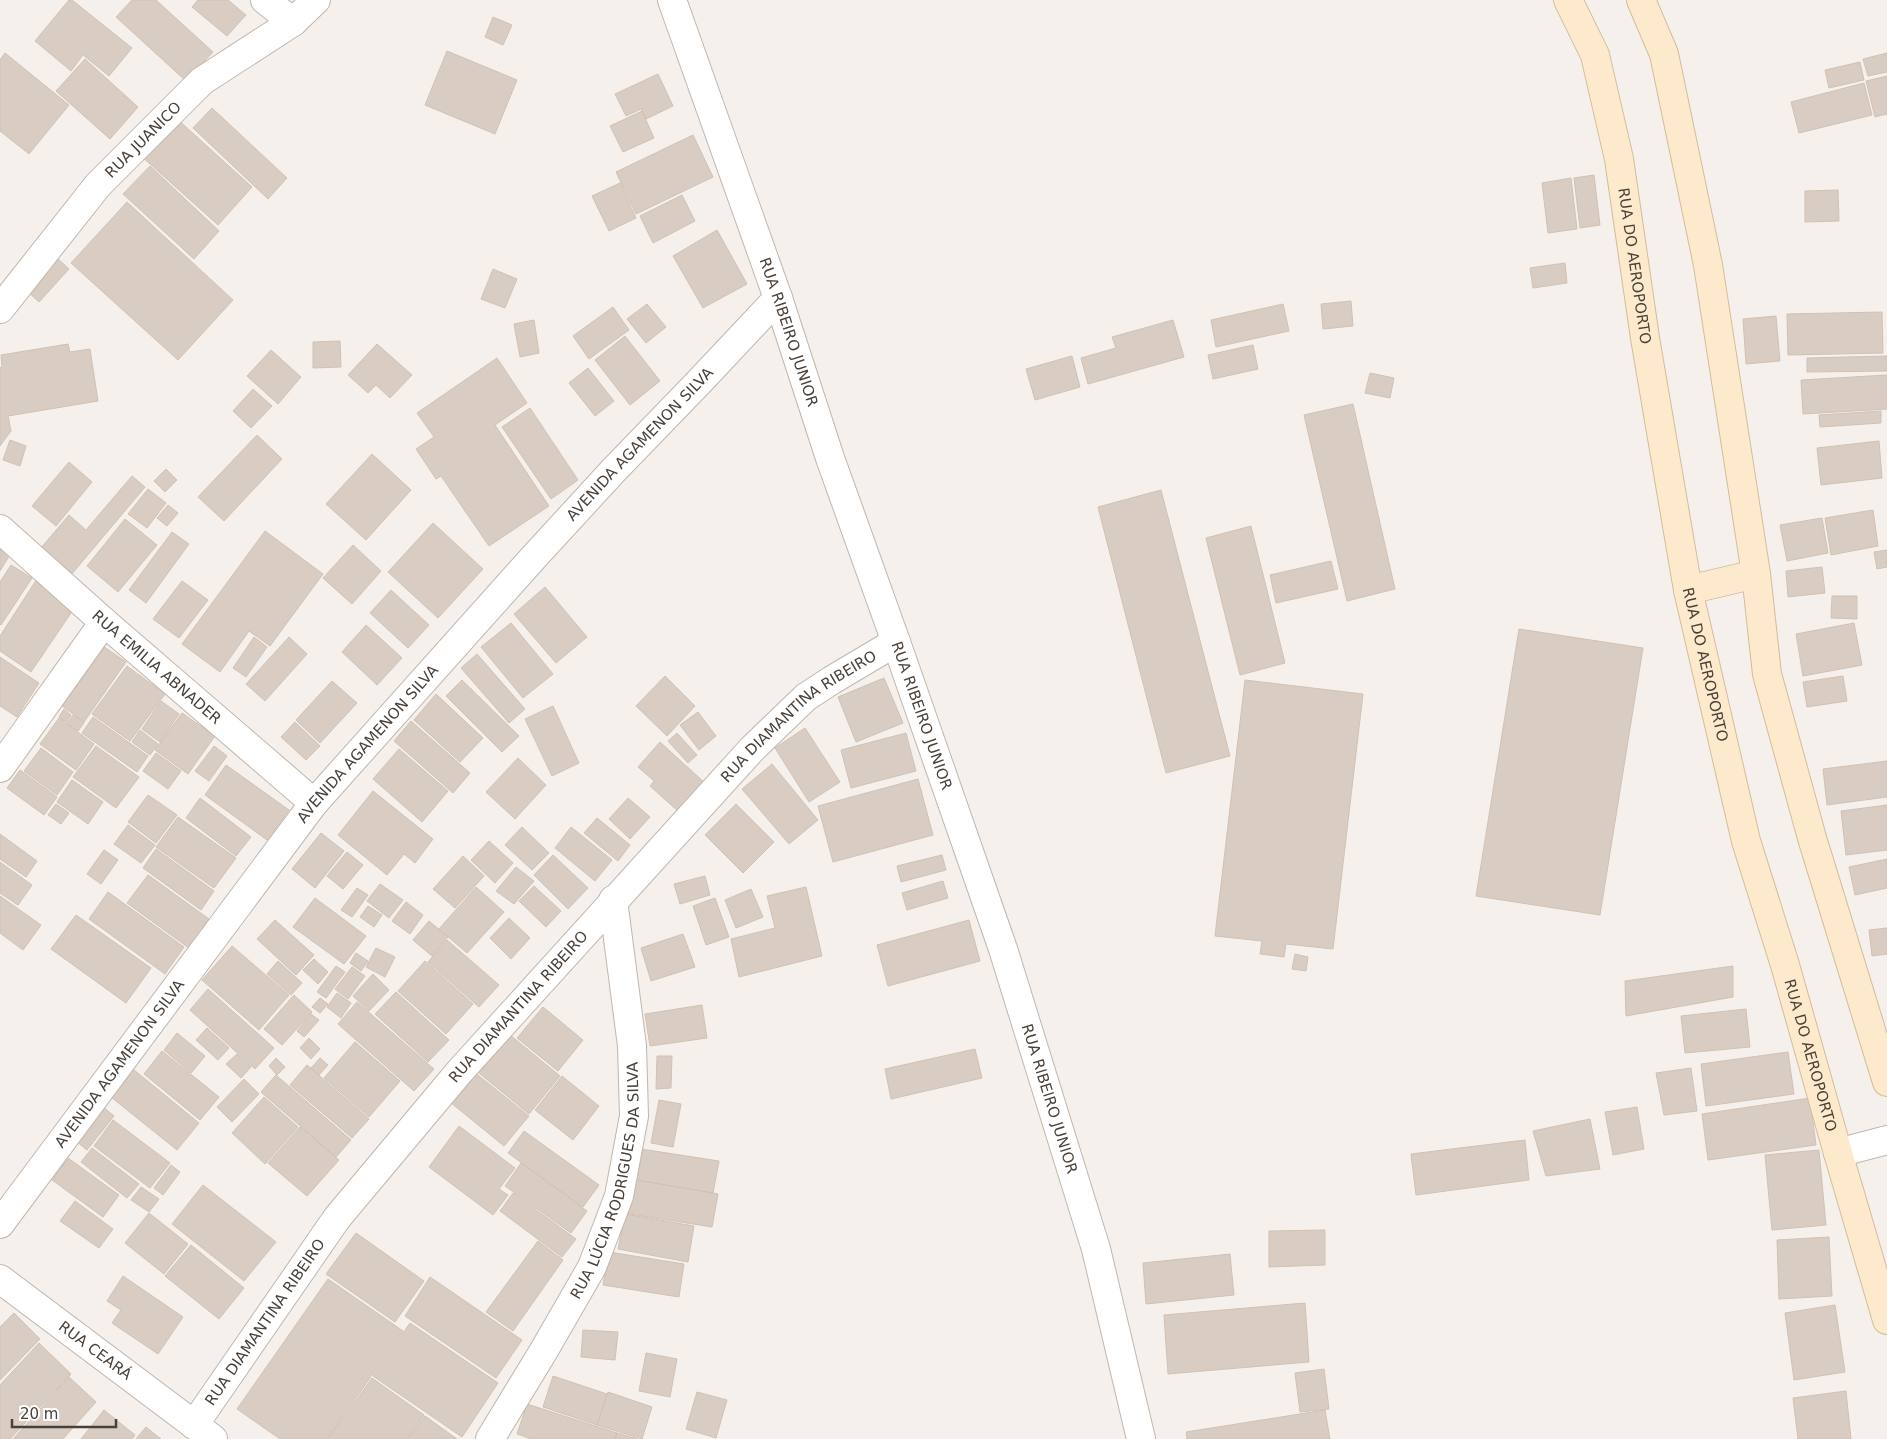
<svg xmlns="http://www.w3.org/2000/svg" width="1887" height="1439" viewBox="0 0 1887 1439" font-family="'DejaVu Sans',sans-serif">
<style>
.building{fill:#d9cdc3;stroke:#d1c1b4}
.lines{fill:none;stroke-linecap:round;stroke-linejoin:round}
.street-casing{stroke:#c0b7ad;stroke-width:30}
.secondary-casing{stroke:#d3bc9c;stroke-width:30}
.street{stroke:#fff;stroke-width:28}
.secondary{stroke:#fdeacd;stroke-width:28}
.labels{text-anchor:middle;stroke-width:4;stroke-linejoin:round;paint-order:stroke}
.street-label{font-size:15px;fill:#494039;stroke:#fff}
</style>
<rect width="100%" height="100%" fill="#f5f0eb"/>
<!-- building -->
<g class="building">
<polygon points="69,0 72,0 132,48 109,76 83,55 71,71 35,41"/>
<polygon points="132,0 156,0 213,52 186,81 116,17"/>
<polygon points="198,0 228,0 246,15 227,36 192,7"/>
<polygon points="493,17 512,25 503,45 485,37"/>
<polygon points="447,51 517,80 495,134 425,105"/>
<polygon points="5,53 69,105 29,154 0,131 0,60"/>
<polygon points="1887,53 1887,72 1868,76 1863,59"/>
<polygon points="85,59 138,107 110,139 56,91"/>
<polygon points="1860,62 1864,80 1829,88 1825,70"/>
<polygon points="658,74 673,106 646,119 641,109 626,116 615,94"/>
<polygon points="1887,76 1887,114 1875,117 1866,81"/>
<polygon points="1864,83 1872,115 1799,133 1791,102"/>
<polygon points="212,108 287,178 268,199 193,128"/>
<polygon points="642,111 654,138 623,152 610,126"/>
<polygon points="175,117 252,187 218,225 140,155"/>
<polygon points="693,135 713,177 636,214 616,172"/>
<polygon points="150,166 219,231 194,259 123,194"/>
<polygon points="1594,175 1600,225 1580,228 1574,178"/>
<polygon points="1571,178 1577,229 1548,233 1542,183"/>
<polygon points="620,183 636,218 609,231 592,196"/>
<polygon points="1838,190 1839,221 1805,222 1805,191"/>
<polygon points="682,195 695,221 653,243 640,216"/>
<polygon points="127,202 233,300 178,360 71,263"/>
<polygon points="717,230 747,284 703,308 673,256"/>
<polygon points="57,258 69,269 39,302 27,291"/>
<polygon points="1565,263 1567,283 1533,288 1530,268"/>
<polygon points="493,269 517,279 505,308 481,299"/>
<polygon points="1351,301 1353,326 1323,329 1321,304"/>
<polygon points="647,304 666,327 646,343 627,319"/>
<polygon points="1283,304 1289,331 1216,347 1211,320"/>
<polygon points="613,307 629,330 589,359 573,336"/>
<polygon points="1882,312 1883,353 1788,355 1787,314"/>
<polygon points="1776,316 1780,361 1746,364 1743,319"/>
<polygon points="534,320 539,353 520,357 514,324"/>
<polygon points="1173,320 1184,357 1088,384 1081,358 1116,348 1112,337"/>
<polygon points="625,336 660,381 630,405 595,360"/>
<polygon points="340,341 341,367 313,368 313,342"/>
<polygon points="68,344 70,352 90,349 98,401 8,416 11,431 0,446 0,368 2,367 1,355"/>
<polygon points="377,344 412,375 390,398 376,385 368,393 348,375"/>
<polygon points="1253,345 1258,369 1213,379 1208,355"/>
<polygon points="271,350 301,377 278,404 247,376"/>
<polygon points="1072,356 1080,387 1035,400 1026,369"/>
<polygon points="1887,356 1887,371 1807,372 1807,358"/>
<polygon points="497,358 527,403 495,425 549,506 489,546 441,476 436,479 416,449 434,437 417,413"/>
<polygon points="588,368 614,401 595,416 569,383"/>
<polygon points="1370,373 1394,378 1390,398 1365,393"/>
<polygon points="1887,375 1887,409 1803,414 1801,380"/>
<polygon points="253,389 272,406 251,428 233,411"/>
<polygon points="1353,404 1395,589 1347,601 1304,415"/>
<polygon points="530,408 578,480 551,499 502,427"/>
<polygon points="1881,411 1881,423 1820,427 1819,415"/>
<polygon points="257,435 282,459 224,521 198,497"/>
<polygon points="10,440 26,446 20,466 3,460"/>
<polygon points="1879,441 1882,478 1821,485 1817,448"/>
<polygon points="372,454 411,490 366,540 326,504"/>
<polygon points="69,462 92,482 56,526 32,506"/>
<polygon points="166,469 177,480 165,492 154,481"/>
<polygon points="132,476 145,487 71,575 40,549 69,515 86,530"/>
<polygon points="148,489 166,503 147,528 128,514"/>
<polygon points="1161,490 1230,756 1166,773 1098,507"/>
<polygon points="168,505 178,513 167,526 157,518"/>
<polygon points="1873,510 1878,546 1831,555 1825,518"/>
<polygon points="1822,518 1828,553 1787,561 1780,525"/>
<polygon points="125,519 157,545 118,592 87,566"/>
<polygon points="433,523 483,569 438,618 388,572"/>
<polygon points="1251,526 1285,663 1240,675 1206,538"/>
<polygon points="265,531 323,574 270,646 249,631 220,672 182,644"/>
<polygon points="172,532 189,544 146,603 129,590"/>
<polygon points="353,545 381,571 352,604 323,578"/>
<polygon points="0,546 11,553 0,571"/>
<polygon points="1887,550 1887,567 1877,569 1874,552"/>
<polygon points="1331,561 1338,589 1276,603 1270,575"/>
<polygon points="11,565 32,578 1,625 0,624 0,582"/>
<polygon points="1822,567 1825,593 1788,597 1786,571"/>
<polygon points="37,579 77,604 31,672 0,651 0,636"/>
<polygon points="182,581 208,600 179,638 153,619"/>
<polygon points="545,587 587,637 556,663 514,614"/>
<polygon points="391,590 429,625 408,648 370,613"/>
<polygon points="1832,596 1857,596 1857,619 1831,618"/>
<polygon points="511,623 553,674 523,698 481,647"/>
<polygon points="1854,623 1862,665 1803,676 1796,634"/>
<polygon points="366,625 402,658 377,685 342,652"/>
<polygon points="1519,629 1643,648 1600,915 1476,896"/>
<polygon points="254,637 267,647 246,677 233,668"/>
<polygon points="289,637 307,654 265,701 246,684"/>
<polygon points="103,646 126,662 84,722 61,705"/>
<polygon points="477,654 525,709 509,723 461,668"/>
<polygon points="0,657 39,683 17,717 0,706"/>
<polygon points="127,666 165,694 130,741 92,714"/>
<polygon points="665,676 695,706 667,736 636,706"/>
<polygon points="1843,676 1847,701 1807,707 1803,682"/>
<polygon points="884,678 903,723 856,742 838,697"/>
<polygon points="462,680 519,736 502,752 446,696"/>
<polygon points="1245,680 1363,694 1333,949 1286,944 1284,957 1260,954 1262,941 1215,936"/>
<polygon points="332,681 357,703 320,743 296,720"/>
<polygon points="436,694 483,738 460,762 414,720"/>
<polygon points="161,701 179,714 160,742 142,729"/>
<polygon points="553,706 579,763 552,776 525,719"/>
<polygon points="64,709 71,715 66,722 59,717"/>
<polygon points="698,712 716,736 699,750 680,725"/>
<polygon points="182,713 215,736 188,774 155,750"/>
<polygon points="73,715 84,723 78,731 67,723"/>
<polygon points="93,717 148,756 137,772 82,733"/>
<polygon points="59,718 94,744 76,770 40,744"/>
<polygon points="411,721 470,773 453,793 394,741"/>
<polygon points="295,722 320,746 306,760 281,737"/>
<polygon points="805,728 840,782 809,802 775,748"/>
<polygon points="140,730 158,744 150,755 132,742"/>
<polygon points="677,733 697,755 688,763 668,741"/>
<polygon points="906,733 916,771 851,788 841,750"/>
<polygon points="660,742 705,783 679,812 650,786 654,781 638,767"/>
<polygon points="96,746 139,777 116,808 73,777"/>
<polygon points="214,746 227,756 209,781 195,771"/>
<polygon points="41,748 73,772 57,795 24,771"/>
<polygon points="399,749 448,791 422,822 373,779"/>
<polygon points="156,753 181,771 168,789 143,771"/>
<polygon points="518,758 546,785 515,819 486,792"/>
<polygon points="1887,761 1887,797 1827,805 1823,769"/>
<polygon points="772,764 818,820 789,844 742,789"/>
<polygon points="226,765 289,810 267,840 205,795"/>
<polygon points="20,770 57,797 44,815 7,788"/>
<polygon points="918,779 933,835 833,862 818,806"/>
<polygon points="72,780 103,802 88,824 57,802"/>
<polygon points="373,791 433,839 415,863 404,854 387,875 338,835"/>
<polygon points="148,795 177,815 156,843 128,822"/>
<polygon points="200,798 251,837 236,856 186,818"/>
<polygon points="628,798 650,817 630,839 609,819"/>
<polygon points="56,804 69,813 61,824 48,815"/>
<polygon points="736,804 774,842 743,873 705,835"/>
<polygon points="1887,805 1887,850 1846,855 1841,811"/>
<polygon points="178,817 236,858 214,888 156,847"/>
<polygon points="597,818 630,845 618,861 584,833"/>
<polygon points="128,825 155,845 141,863 114,844"/>
<polygon points="522,827 549,853 532,870 505,845"/>
<polygon points="571,827 612,860 595,881 555,848"/>
<polygon points="321,833 344,851 315,888 292,869"/>
<polygon points="0,834 37,861 26,877 0,859"/>
<polygon points="489,841 513,863 495,883 471,860"/>
<polygon points="156,849 214,891 201,910 143,868"/>
<polygon points="104,850 118,860 101,884 87,874"/>
<polygon points="347,852 363,865 343,889 327,876"/>
<polygon points="553,855 588,888 568,909 534,875"/>
<polygon points="942,855 946,870 901,882 897,866"/>
<polygon points="463,856 484,876 455,908 433,889"/>
<polygon points="1887,859 1887,888 1855,895 1849,867"/>
<polygon points="0,862 32,885 18,905 0,893"/>
<polygon points="516,867 534,881 514,904 496,891"/>
<polygon points="148,875 209,919 189,948 127,903"/>
<polygon points="705,876 710,895 680,904 674,884"/>
<polygon points="943,881 948,898 907,910 902,893"/>
<polygon points="380,884 403,900 389,918 367,901"/>
<polygon points="534,886 561,911 546,927 519,901"/>
<polygon points="476,887 504,912 467,953 439,929"/>
<polygon points="806,887 822,956 739,977 731,939 775,928 767,896"/>
<polygon points="357,888 368,895 352,917 341,910"/>
<polygon points="751,889 763,917 736,928 725,900"/>
<polygon points="108,892 184,947 165,974 89,919"/>
<polygon points="0,896 41,925 23,950 0,933"/>
<polygon points="315,898 366,936 344,964 293,927"/>
<polygon points="715,898 729,937 706,945 693,906"/>
<polygon points="406,902 423,915 410,934 392,921"/>
<polygon points="368,906 382,915 374,927 360,917"/>
<polygon points="76,915 151,968 126,1003 51,949"/>
<polygon points="509,918 530,938 511,959 490,938"/>
<polygon points="275,920 314,955 296,975 257,939"/>
<polygon points="969,920 980,961 888,986 877,945"/>
<polygon points="429,921 448,937 432,956 413,940"/>
<polygon points="1887,928 1887,954 1872,956 1869,930"/>
<polygon points="683,934 695,967 651,981 641,948"/>
<polygon points="447,940 499,985 479,1007 428,962"/>
<polygon points="232,946 289,995 259,1030 202,980"/>
<polygon points="376,948 395,957 385,977 366,967"/>
<polygon points="356,953 368,961 361,971 350,963"/>
<polygon points="1295,954 1308,957 1306,971 1292,969"/>
<polygon points="314,959 328,972 318,984 303,970"/>
<polygon points="278,961 302,983 291,995 267,974"/>
<polygon points="425,961 473,1004 446,1034 398,991"/>
<polygon points="336,966 345,972 326,998 317,992"/>
<polygon points="1733,966 1733,997 1626,1016 1625,981"/>
<polygon points="352,967 365,976 348,999 335,989"/>
<polygon points="373,974 389,990 369,1011 353,996"/>
<polygon points="208,989 274,1048 255,1069 190,1010"/>
<polygon points="396,992 449,1040 428,1062 375,1014"/>
<polygon points="337,993 351,1003 341,1018 327,1007"/>
<polygon points="294,995 312,1012 282,1045 264,1029"/>
<polygon points="320,998 328,1004 320,1013 312,1007"/>
<polygon points="357,1002 434,1069 414,1091 338,1024"/>
<polygon points="702,1005 707,1038 650,1046 645,1014"/>
<polygon points="543,1007 583,1040 558,1071 517,1038"/>
<polygon points="1746,1009 1750,1047 1685,1053 1681,1016"/>
<polygon points="311,1014 319,1020 304,1037 297,1031"/>
<polygon points="207,1028 229,1048 218,1060 196,1040"/>
<polygon points="177,1033 205,1056 191,1073 164,1050"/>
<polygon points="510,1035 560,1076 529,1114 479,1073"/>
<polygon points="309,1038 320,1049 311,1059 300,1048"/>
<polygon points="355,1042 400,1081 369,1117 324,1078"/>
<polygon points="975,1049 982,1078 891,1099 885,1069"/>
<polygon points="162,1051 219,1097 200,1120 144,1074"/>
<polygon points="1788,1052 1794,1094 1706,1106 1701,1064"/>
<polygon points="237,1054 251,1067 241,1078 226,1064"/>
<polygon points="657,1056 672,1056 671,1088 656,1089"/>
<polygon points="276,1058 285,1067 277,1075 269,1066"/>
<polygon points="320,1058 328,1065 319,1075 311,1068"/>
<polygon points="128,1065 199,1123 177,1150 106,1093"/>
<polygon points="307,1065 369,1119 352,1138 290,1085"/>
<polygon points="1691,1068 1697,1111 1664,1115 1656,1073"/>
<polygon points="474,1072 529,1116 504,1146 450,1102"/>
<polygon points="276,1075 351,1140 336,1157 261,1092"/>
<polygon points="562,1076 599,1106 573,1140 535,1110"/>
<polygon points="244,1079 259,1094 232,1122 217,1107"/>
<polygon points="264,1097 298,1127 265,1164 232,1133"/>
<polygon points="1810,1098 1816,1145 1708,1160 1702,1114"/>
<polygon points="659,1100 681,1104 673,1147 651,1143"/>
<polygon points="103,1107 114,1116 87,1150 76,1141"/>
<polygon points="1637,1107 1644,1149 1613,1155 1605,1112"/>
<polygon points="1590,1119 1600,1169 1546,1176 1533,1131"/>
<polygon points="113,1120 170,1163 150,1188 94,1146"/>
<polygon points="459,1126 515,1168 499,1189 508,1195 493,1215 429,1167"/>
<polygon points="300,1127 339,1160 307,1196 268,1163"/>
<polygon points="524,1131 599,1185 583,1207 508,1153"/>
<polygon points="1525,1140 1529,1180 1416,1195 1411,1154"/>
<polygon points="92,1148 139,1184 127,1198 81,1162"/>
<polygon points="641,1149 719,1161 713,1193 636,1180"/>
<polygon points="1819,1150 1826,1225 1772,1230 1765,1155"/>
<polygon points="68,1158 119,1195 103,1217 52,1180"/>
<polygon points="521,1163 587,1211 571,1233 505,1186"/>
<polygon points="171,1165 180,1172 163,1195 154,1188"/>
<polygon points="630,1179 718,1194 712,1227 624,1213"/>
<polygon points="203,1185 276,1242 244,1281 172,1224"/>
<polygon points="141,1187 159,1199 149,1212 131,1200"/>
<polygon points="513,1193 576,1239 562,1257 500,1211"/>
<polygon points="75,1201 113,1229 99,1248 60,1221"/>
<polygon points="149,1213 188,1244 164,1274 125,1243"/>
<polygon points="625,1214 694,1226 688,1262 618,1249"/>
<polygon points="1325,1230 1325,1265 1269,1267 1269,1231"/>
<polygon points="356,1233 424,1281 395,1322 326,1274"/>
<polygon points="1829,1237 1832,1296 1779,1299 1777,1240"/>
<polygon points="538,1241 563,1260 513,1331 486,1312"/>
<polygon points="191,1245 244,1288 219,1319 165,1276"/>
<polygon points="609,1252 684,1264 679,1297 603,1285"/>
<polygon points="1230,1254 1234,1295 1146,1304 1143,1263"/>
<polygon points="123,1276 183,1317 158,1354 112,1323 121,1310 107,1301"/>
<polygon points="430,1277 522,1340 496,1378 405,1316"/>
<polygon points="328,1279 403,1331 327,1439 280,1439 237,1409"/>
<polygon points="1305,1303 1309,1362 1168,1374 1164,1315"/>
<polygon points="1835,1305 1845,1372 1794,1380 1785,1313"/>
<polygon points="14,1313 40,1339 0,1380 0,1327"/>
<polygon points="410,1323 498,1383 462,1437 373,1376"/>
<polygon points="583,1330 618,1332 615,1360 581,1357"/>
<polygon points="39,1343 71,1374 10,1439 0,1439 0,1385"/>
<polygon points="646,1353 677,1359 670,1397 639,1391"/>
<polygon points="1324,1369 1329,1409 1300,1412 1295,1373"/>
<polygon points="553,1376 607,1394 597,1425 543,1407"/>
<polygon points="69,1377 96,1402 63,1439 13,1439"/>
<polygon points="372,1378 424,1415 407,1439 328,1439"/>
<polygon points="1846,1391 1851,1439 1798,1439 1793,1398"/>
<polygon points="608,1392 652,1407 642,1439 597,1425"/>
<polygon points="697,1392 727,1400 716,1438 686,1429"/>
<polygon points="527,1404 617,1433 615,1439 531,1439 517,1434"/>
<polygon points="104,1410 135,1435 132,1439 81,1439"/>
<polygon points="1325,1410 1330,1439 1187,1439 1186,1432"/>
<polygon points="425,1416 457,1439 408,1439"/>
<polygon points="146,1427 161,1439 136,1439"/>
<polygon points="617,1433 637,1439 615,1439"/>
</g>
<g class="lines">
<defs>
<g id="street">
<polyline points="265,0 293,22"/>
<path id="s1" d="M 672,0 L 778,298 L 830,458 L 896,642 L 1003,949 L 1096,1249 L 1141,1439"/>
<path id="s2" d="M 0,309 L 98,185 L 202,81 L 293,22 L 316,0"/>
<path id="s3" d="M 0,529 L 104,622 L 314,803"/>
<polyline points="0,768 104,622"/>
<polyline points="1838,1153 1887,1140"/>
<path id="s4" d="M 0,1224 L 314,803 L 534,557 L 613,471 L 700,381 L 778,298"/>
<path id="s5" d="M 0,1279 L 213,1439"/>
<path id="s6" d="M 194,1425 L 337,1218 L 460,1071 L 752,749 L 806,697 L 832,680 L 896,642"/>
<path id="s7" d="M 490,1439 L 543,1352 L 592,1267 L 619,1196 L 634,1116 L 632,1046 L 613,900"/>
</g>
<g id="secondary">
<path id="s8" d="M 1568,0 L 1595,55 L 1619,159 L 1645,338 L 1688,590 L 1746,841 L 1785,965 L 1838,1153 L 1887,1320"/>
<polyline points="1641,0 1664,54 1708,265 1756,574 1767,674 1812,838 1887,1082"/>
<polyline points="1688,590 1756,574"/>
</g>
</defs>
<!-- street casing -->
<use href="#street" class="street-casing"/>
<!-- secondary casing -->
<use href="#secondary" class="secondary-casing"/>
<!-- street -->
<use href="#street" class="street"/>
<!-- secondary -->
<use href="#secondary" class="secondary"/>
</g>
<g class="labels">
<!-- street labels -->
<g class="street-label">
<text dy="5" stroke="none"><textPath href="#s2" startOffset="222">RUA JUANICO</textPath></text>
<text dy="5" stroke="none"><textPath href="#s8" startOffset="276">RUA DO AEROPORTO</textPath></text>
<text dy="5" stroke="none"><textPath href="#s1" startOffset="352">RUA RIBEIRO JUNIOR</textPath></text>
<text dy="5" stroke="none"><textPath href="#s4" startOffset="1010">AVENIDA AGAMENON SILVA</textPath></text>
<text dy="5" stroke="none"><textPath href="#s8" startOffset="681">RUA DO AEROPORTO</textPath></text>
<text dy="5" stroke="none"><textPath href="#s3" startOffset="209">RUA EMILIA ABNADER</textPath></text>
<text dy="5" stroke="none"><textPath href="#s1" startOffset="758">RUA RIBEIRO JUNIOR</textPath></text>
<text dy="5" stroke="none"><textPath href="#s6" startOffset="935">RUA DIAMANTINA RIBEIRO</textPath></text>
<text dy="5" stroke="none"><textPath href="#s4" startOffset="605">AVENIDA AGAMENON SILVA</textPath></text>
<text dy="5" stroke="none"><textPath href="#s6" startOffset="530">RUA DIAMANTINA RIBEIRO</textPath></text>
<text dy="5" stroke="none"><textPath href="#s8" startOffset="1086">RUA DO AEROPORTO</textPath></text>
<text dy="5" stroke="none"><textPath href="#s4" startOffset="200">AVENIDA AGAMENON SILVA</textPath></text>
<text dy="5" stroke="none"><textPath href="#s1" startOffset="1162">RUA RIBEIRO JUNIOR</textPath></text>
<text dy="5" stroke="none"><textPath href="#s7" startOffset="288">RUA LÚCIA RODRIGUES DA SILVA</textPath></text>
<text dy="5" stroke="none"><textPath href="#s6" startOffset="125">RUA DIAMANTINA RIBEIRO</textPath></text>
<text dy="5" stroke="none"><textPath href="#s5" startOffset="119">RUA CEARÁ</textPath></text>
</g>
</g>
<!-- scale -->
<path d="M12 1419v8h104v-8" fill="none" stroke="#494039" stroke-width="2.5"/>
<text x="20" y="1419" font-size="15" fill="#494039" stroke="#ffffff" stroke-width="4" paint-order="stroke">20 m</text>
</svg>
